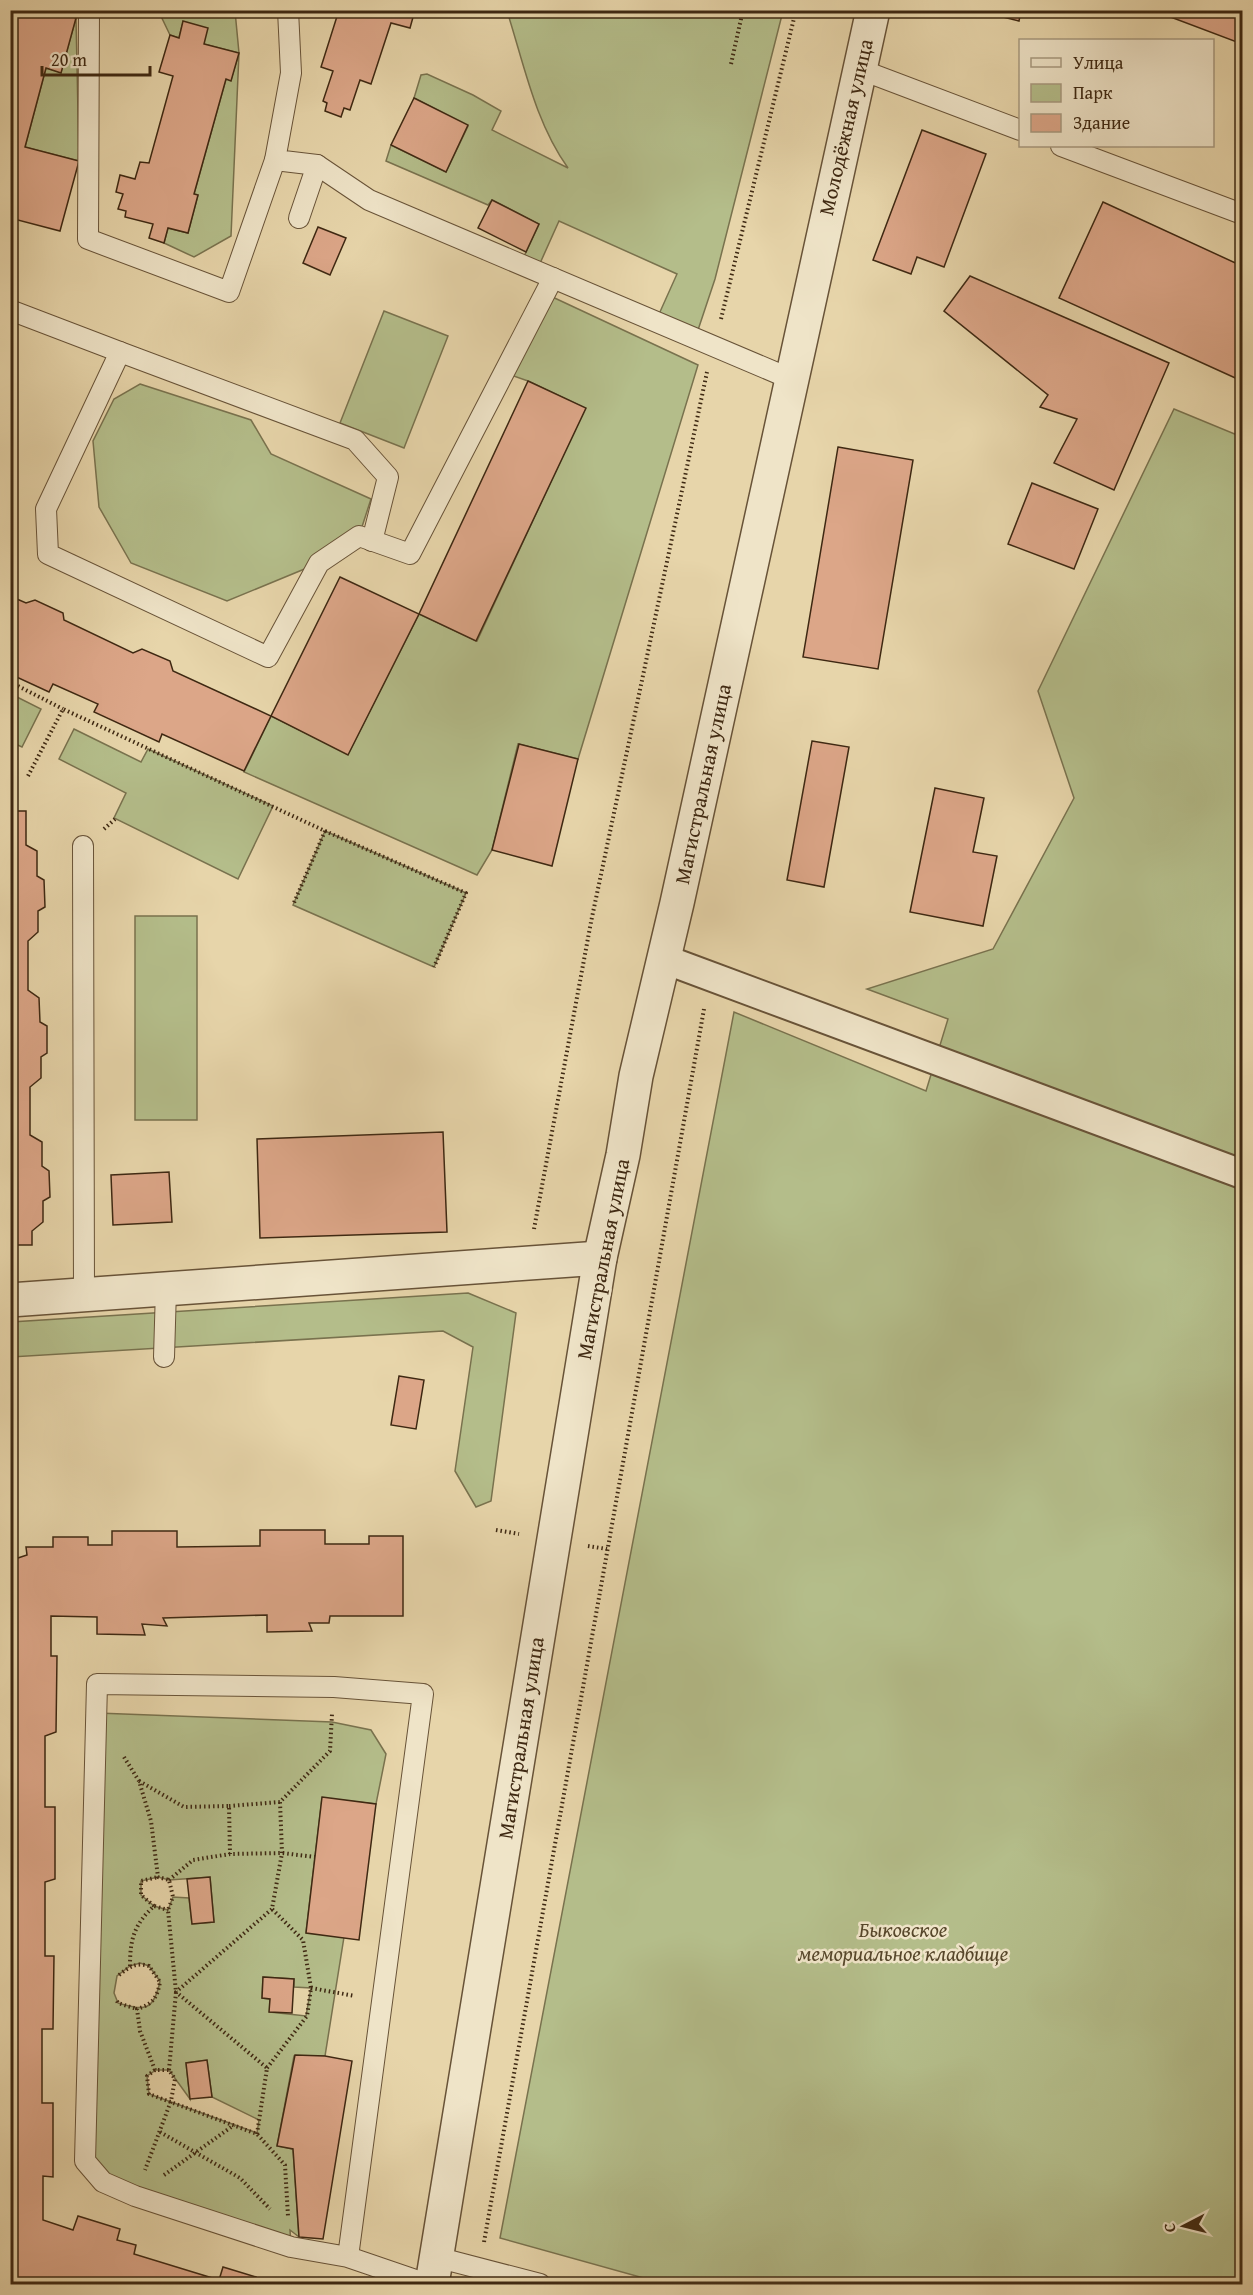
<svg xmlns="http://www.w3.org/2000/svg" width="1253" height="2295" viewBox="0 0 1253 2295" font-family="'Gentium Book Plus',serif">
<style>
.green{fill:#b4bd8a;stroke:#79724e;stroke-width:1.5;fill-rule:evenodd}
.building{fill:#dca688;stroke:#3e2812;stroke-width:1.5}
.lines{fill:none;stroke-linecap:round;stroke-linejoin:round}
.service-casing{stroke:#685338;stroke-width:22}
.pedestrian-casing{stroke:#685338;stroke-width:32}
.minor-casing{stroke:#685338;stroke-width:36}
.path{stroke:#3e2812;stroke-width:4;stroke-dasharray:1.5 3;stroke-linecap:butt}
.service{stroke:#efe4c8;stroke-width:20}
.pedestrian{stroke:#efe4c8;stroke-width:28}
.minor{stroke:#efe4c8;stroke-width:33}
.labels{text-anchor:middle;stroke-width:5;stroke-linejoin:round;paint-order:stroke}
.street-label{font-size:21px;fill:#3e2812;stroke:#efe4c8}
.park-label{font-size:21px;font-style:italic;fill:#56462a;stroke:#efe4c8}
</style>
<rect width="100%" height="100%" fill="#e7d5aa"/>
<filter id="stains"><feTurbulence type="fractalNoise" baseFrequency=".00333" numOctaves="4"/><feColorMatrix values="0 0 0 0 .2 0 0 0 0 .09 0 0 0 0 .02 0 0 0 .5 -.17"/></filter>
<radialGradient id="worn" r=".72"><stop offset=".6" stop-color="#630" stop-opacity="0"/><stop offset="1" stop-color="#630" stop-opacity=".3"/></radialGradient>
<!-- green -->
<g class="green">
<polygon points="158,10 235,11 239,53 231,236 194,257 164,243 168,228 188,233 198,195 194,194 226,79 231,80 239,53 204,44 183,22 179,38 170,35"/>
<path d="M 507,11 L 783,11 L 715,279 L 695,339 L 655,323 L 677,274 L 559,221 L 537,270 L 521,263 L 539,224 L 492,200 L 488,205 L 386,161 L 391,145 L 446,172 L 468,126 L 414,98 L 421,75 L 427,74 L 473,95 L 501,111 L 492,130 L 568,168 C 535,122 524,64 507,11 Z"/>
<polygon points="76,18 79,161 25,147 46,68 61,72"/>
<polygon points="546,294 698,365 578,759 518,744 492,850 477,875 244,772 271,716 348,754 419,614 477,641 585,408 528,381 505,373"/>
<polygon points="384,311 448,336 404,448 340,423"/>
<polygon points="140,384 251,420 271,454 371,499 359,536 319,563 227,601 131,563 99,507 93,441 114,399"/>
<polygon points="1174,409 1242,437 1242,2284 665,2284 500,2238 734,1012 926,1091 948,1019 867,989 993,949 1074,798 1038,691"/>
<polygon points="11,694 41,709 22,747 11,742"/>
<polygon points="74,729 141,762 148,749 273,806 238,879 114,818 126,793 59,759"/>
<polygon points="325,831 466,893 434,967 293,905"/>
<rect x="135" y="916" width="62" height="204"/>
<polygon points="468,1293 516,1313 491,1501 476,1507 455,1471 473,1347 443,1331 11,1357 11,1322"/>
<path d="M 97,1713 L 332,1722 L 371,1730 L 386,1754 L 376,1804 L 322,1798 L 306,1932 L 344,1937 L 325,2056 L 294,2056 L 277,2146 L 293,2149 L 299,2237 L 290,2230 L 291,2247 L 135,2196 L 85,2161 ZM 158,1877 L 169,1880 L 210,1877 L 214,1922 L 192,1924 L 189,1898 L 173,1897 L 168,1910 L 154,1906 L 141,1895 L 141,1881 ZM 140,1963 L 149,1966 L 160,1981 C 154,2011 145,2011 118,2003 L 114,1993 L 117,1976 L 130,1966 ZM 263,1977 L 294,1979 L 294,1987 L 311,1988 L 306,2016 L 270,2012 L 270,1999 L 262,1998 ZM 207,2060 L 212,2097 L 259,2120 L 257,2133 L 149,2094 L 147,2076 L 156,2070 L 169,2070 L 190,2099 L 186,2063 Z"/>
</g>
<!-- building -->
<g class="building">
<polygon points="10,10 49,10 76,18 61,73 46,68 25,147 79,161 60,231 10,218"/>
<polygon points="415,10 410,28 391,23 371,84 360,80 350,110 344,108 341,117 325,111 327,103 323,101 333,71 321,67 339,10"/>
<polygon points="975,10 1021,10 1019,21"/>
<polygon points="1152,10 1242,10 1242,44"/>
<polygon points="183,21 208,28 204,44 239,53 231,81 226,79 194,194 198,195 188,233 168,228 164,243 149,238 153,224 125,217 126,211 118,209 123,194 116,192 120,175 135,179 140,162 149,163 173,76 159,72 170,35 179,38"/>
<polygon points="414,98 468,125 446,172 391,145"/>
<polygon points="922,130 986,154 944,267 917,257 911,274 873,260"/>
<polygon points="492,200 539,224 526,252 478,228"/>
<polygon points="1103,202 1242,266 1242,381 1059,298"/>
<polygon points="318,227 346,238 330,275 303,263"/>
<polygon points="970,276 1169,363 1114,490 1054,463 1077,419 1040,407 1048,395 944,311"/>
<polygon points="528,381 586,408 476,641 419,614"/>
<polygon points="838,447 913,460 878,669 803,657"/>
<polygon points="1032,483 1098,509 1074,569 1008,544"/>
<polygon points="340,577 419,614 348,755 271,716"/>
<polygon points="10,596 26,603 35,600 63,613 64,620 133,653 142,649 170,661 173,671 271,716 244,771 162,734 159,742 94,712 98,704 53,684 49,692 10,674"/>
<polygon points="812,741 849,747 824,887 787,880"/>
<polygon points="519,744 578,759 552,866 492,850"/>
<polygon points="935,788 984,798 973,852 997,856 983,926 910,912"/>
<polygon points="10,811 26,811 26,845 37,851 37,876 44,880 45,907 38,911 38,932 28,941 28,990 39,998 40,1022 47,1026 47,1053 41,1057 41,1078 30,1087 30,1135 42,1142 42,1166 49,1171 50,1197 43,1201 43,1222 32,1231 32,1245 10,1245"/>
<polygon points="443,1132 447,1232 260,1238 257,1139"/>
<polygon points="169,1172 172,1222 113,1225 111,1175"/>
<polygon points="399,1376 424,1380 416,1429 391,1425"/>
<polygon points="260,1530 325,1530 325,1544 369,1544 369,1536 403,1536 403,1616 330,1616 329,1623 309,1623 312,1631 267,1632 267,1615 163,1618 167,1626 142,1624 145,1635 97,1634 97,1617 51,1616 51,1656 57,1656 56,1732 45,1736 45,1807 55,1807 55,1879 45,1882 45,1956 54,1956 53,2029 42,2029 42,2103 53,2103 53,2177 43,2176 43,2220 73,2230 78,2216 120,2229 117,2240 136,2245 134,2254 219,2280 223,2267 256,2277 253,2284 13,2284 10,2283 10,1564 18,1558 27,1555 26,1547 53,1547 53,1537 88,1537 88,1545 112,1545 112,1531 177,1531 177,1547 260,1546"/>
<polygon points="322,1797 376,1804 359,1940 306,1933"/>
<polygon points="210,1877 214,1922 192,1924 187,1879"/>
<polygon points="263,1977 294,1979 292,2013 269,2012 270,1999 262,1998"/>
<polygon points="295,2055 325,2056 352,2061 323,2239 299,2237 293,2149 277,2146"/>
<polygon points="207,2060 212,2097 190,2099 186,2063"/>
</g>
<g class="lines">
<defs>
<g id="service">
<polyline points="89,10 88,239 229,292 275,160"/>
<polyline points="288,10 291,73 275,160 317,165 369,200 791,379"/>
<polyline points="859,69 1020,130"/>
<polyline points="1061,146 1242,214"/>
<polyline points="299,218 317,165"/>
<polyline points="10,310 120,352 46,509 48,554 268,657 319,563 359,536 410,554 553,278"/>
<polyline points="120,352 355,440 388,477 372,541"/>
<polyline points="83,846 84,1295"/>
<polyline points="164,1357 166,1289"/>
<polyline points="348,2257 291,2247 135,2196 103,2182 85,2161 97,1684 334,1687 423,1694 348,2257 427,2284"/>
<polyline points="436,2257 540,2284"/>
</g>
<polyline id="pedestrian" points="664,959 1242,1174"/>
<g id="minor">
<polyline points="10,1300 600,1258"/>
<polyline points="432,2284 600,1258 623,1155 636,1076 677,903 873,10"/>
</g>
</defs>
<!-- service casing -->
<use href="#service" class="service-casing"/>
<!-- pedestrian casing -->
<use href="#pedestrian" class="pedestrian-casing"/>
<!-- minor casing -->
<use href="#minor" class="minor-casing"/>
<!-- path -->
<g class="path">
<polyline points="731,64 743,10"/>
<polyline points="721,319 796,10"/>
<polyline points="10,682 63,709"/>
<polyline points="28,776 63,709 325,831 293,905"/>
<polyline points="104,829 115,819"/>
<polyline points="325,831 466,893 434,967"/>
<polyline points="534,1229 591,922 707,372"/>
<polyline points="496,1530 519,1534"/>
<polyline points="588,1546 607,1549"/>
<polyline points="124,1757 139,1781 151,1821 158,1877 169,1880 173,1897 168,1910 176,1992 169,2070"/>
<polyline points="139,1781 184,1807 229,1806 230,1854"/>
<polyline points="229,1806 280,1802"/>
<polyline points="169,1880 193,1860 230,1854 282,1853 315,1857"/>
<polyline points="154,1906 141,1895 141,1881 158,1877"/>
<path d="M 130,1966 C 130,1939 134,1925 154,1906 L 168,1910"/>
<path d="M 119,1975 C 129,1967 136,1962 149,1966 L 160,1982 C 157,1998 153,2004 137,2009 L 140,2031 L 155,2070 L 169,2070 L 175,2079 L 171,2101 L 145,2170"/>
<polyline points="311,1988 355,1996"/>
<polyline points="117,2001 118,2003 137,2009"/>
<polyline points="267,2068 307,2016 311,1988 303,1940 272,1909"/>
<polyline points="155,2070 147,2076 149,2094 257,2134 285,2165 288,2216"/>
<polyline points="160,2132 240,2178 270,2209"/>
<polyline points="257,2134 267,2068 176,1992 272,1909 282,1853 280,1802 330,1751 332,1714"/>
<polyline points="164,2175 234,2125"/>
<polyline points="484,2242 704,1009"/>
</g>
<!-- service -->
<use href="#service" class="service"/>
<!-- pedestrian -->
<use href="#pedestrian" class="pedestrian"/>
<!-- minor -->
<use href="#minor" class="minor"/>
</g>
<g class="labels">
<!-- street labels -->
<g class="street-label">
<text transform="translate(846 127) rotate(-77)" y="7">Молодёжная улица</text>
<text transform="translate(703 784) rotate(-78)" y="7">Магистральная улица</text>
<text transform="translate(603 1259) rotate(-79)" y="7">Магистральная улица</text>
<text transform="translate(521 1738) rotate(-81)" y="7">Магистральная улица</text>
</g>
<!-- park labels -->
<g class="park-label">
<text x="903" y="1937">Быковское<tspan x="903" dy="24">мемориальное кладбище</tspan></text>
</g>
</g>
<!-- margin -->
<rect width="1253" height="2295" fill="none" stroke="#e7d5aa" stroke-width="36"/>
<rect x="12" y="12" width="1229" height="2271" fill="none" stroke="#3e2812" stroke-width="3"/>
<rect x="18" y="18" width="1217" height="2259" fill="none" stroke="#3e2812" stroke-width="1.5"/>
<!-- legend -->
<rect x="1019" y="39" width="195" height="108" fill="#efe4c8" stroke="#a8997f" stroke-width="1.5"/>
<rect x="1031" y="58" width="30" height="9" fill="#efe4c8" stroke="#a8997f" stroke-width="1.5"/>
<text x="1073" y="69" font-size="18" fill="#3e2812">Улица</text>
<rect x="1031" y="84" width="30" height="18" fill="#b4bd8a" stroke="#a8997f" stroke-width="1.5"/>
<text x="1073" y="99" font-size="18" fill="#3e2812">Парк</text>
<rect x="1031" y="114" width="30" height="18" fill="#dca688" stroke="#a8997f" stroke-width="1.5"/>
<text x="1073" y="129" font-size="18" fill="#3e2812">Здание</text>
<!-- north arrow -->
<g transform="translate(1184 2226) rotate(263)" stroke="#efe4c8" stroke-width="4.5" paint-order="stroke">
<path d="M0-4.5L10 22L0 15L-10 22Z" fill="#3e2812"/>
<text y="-9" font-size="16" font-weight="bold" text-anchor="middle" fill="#3e2812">С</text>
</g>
<!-- scale -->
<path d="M42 66v9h108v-9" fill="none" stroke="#3e2812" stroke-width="3"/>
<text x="51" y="66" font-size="18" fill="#3e2812" stroke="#efe4c8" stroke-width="4.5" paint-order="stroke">20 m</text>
<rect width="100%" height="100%" filter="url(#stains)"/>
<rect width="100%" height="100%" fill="url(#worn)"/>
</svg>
